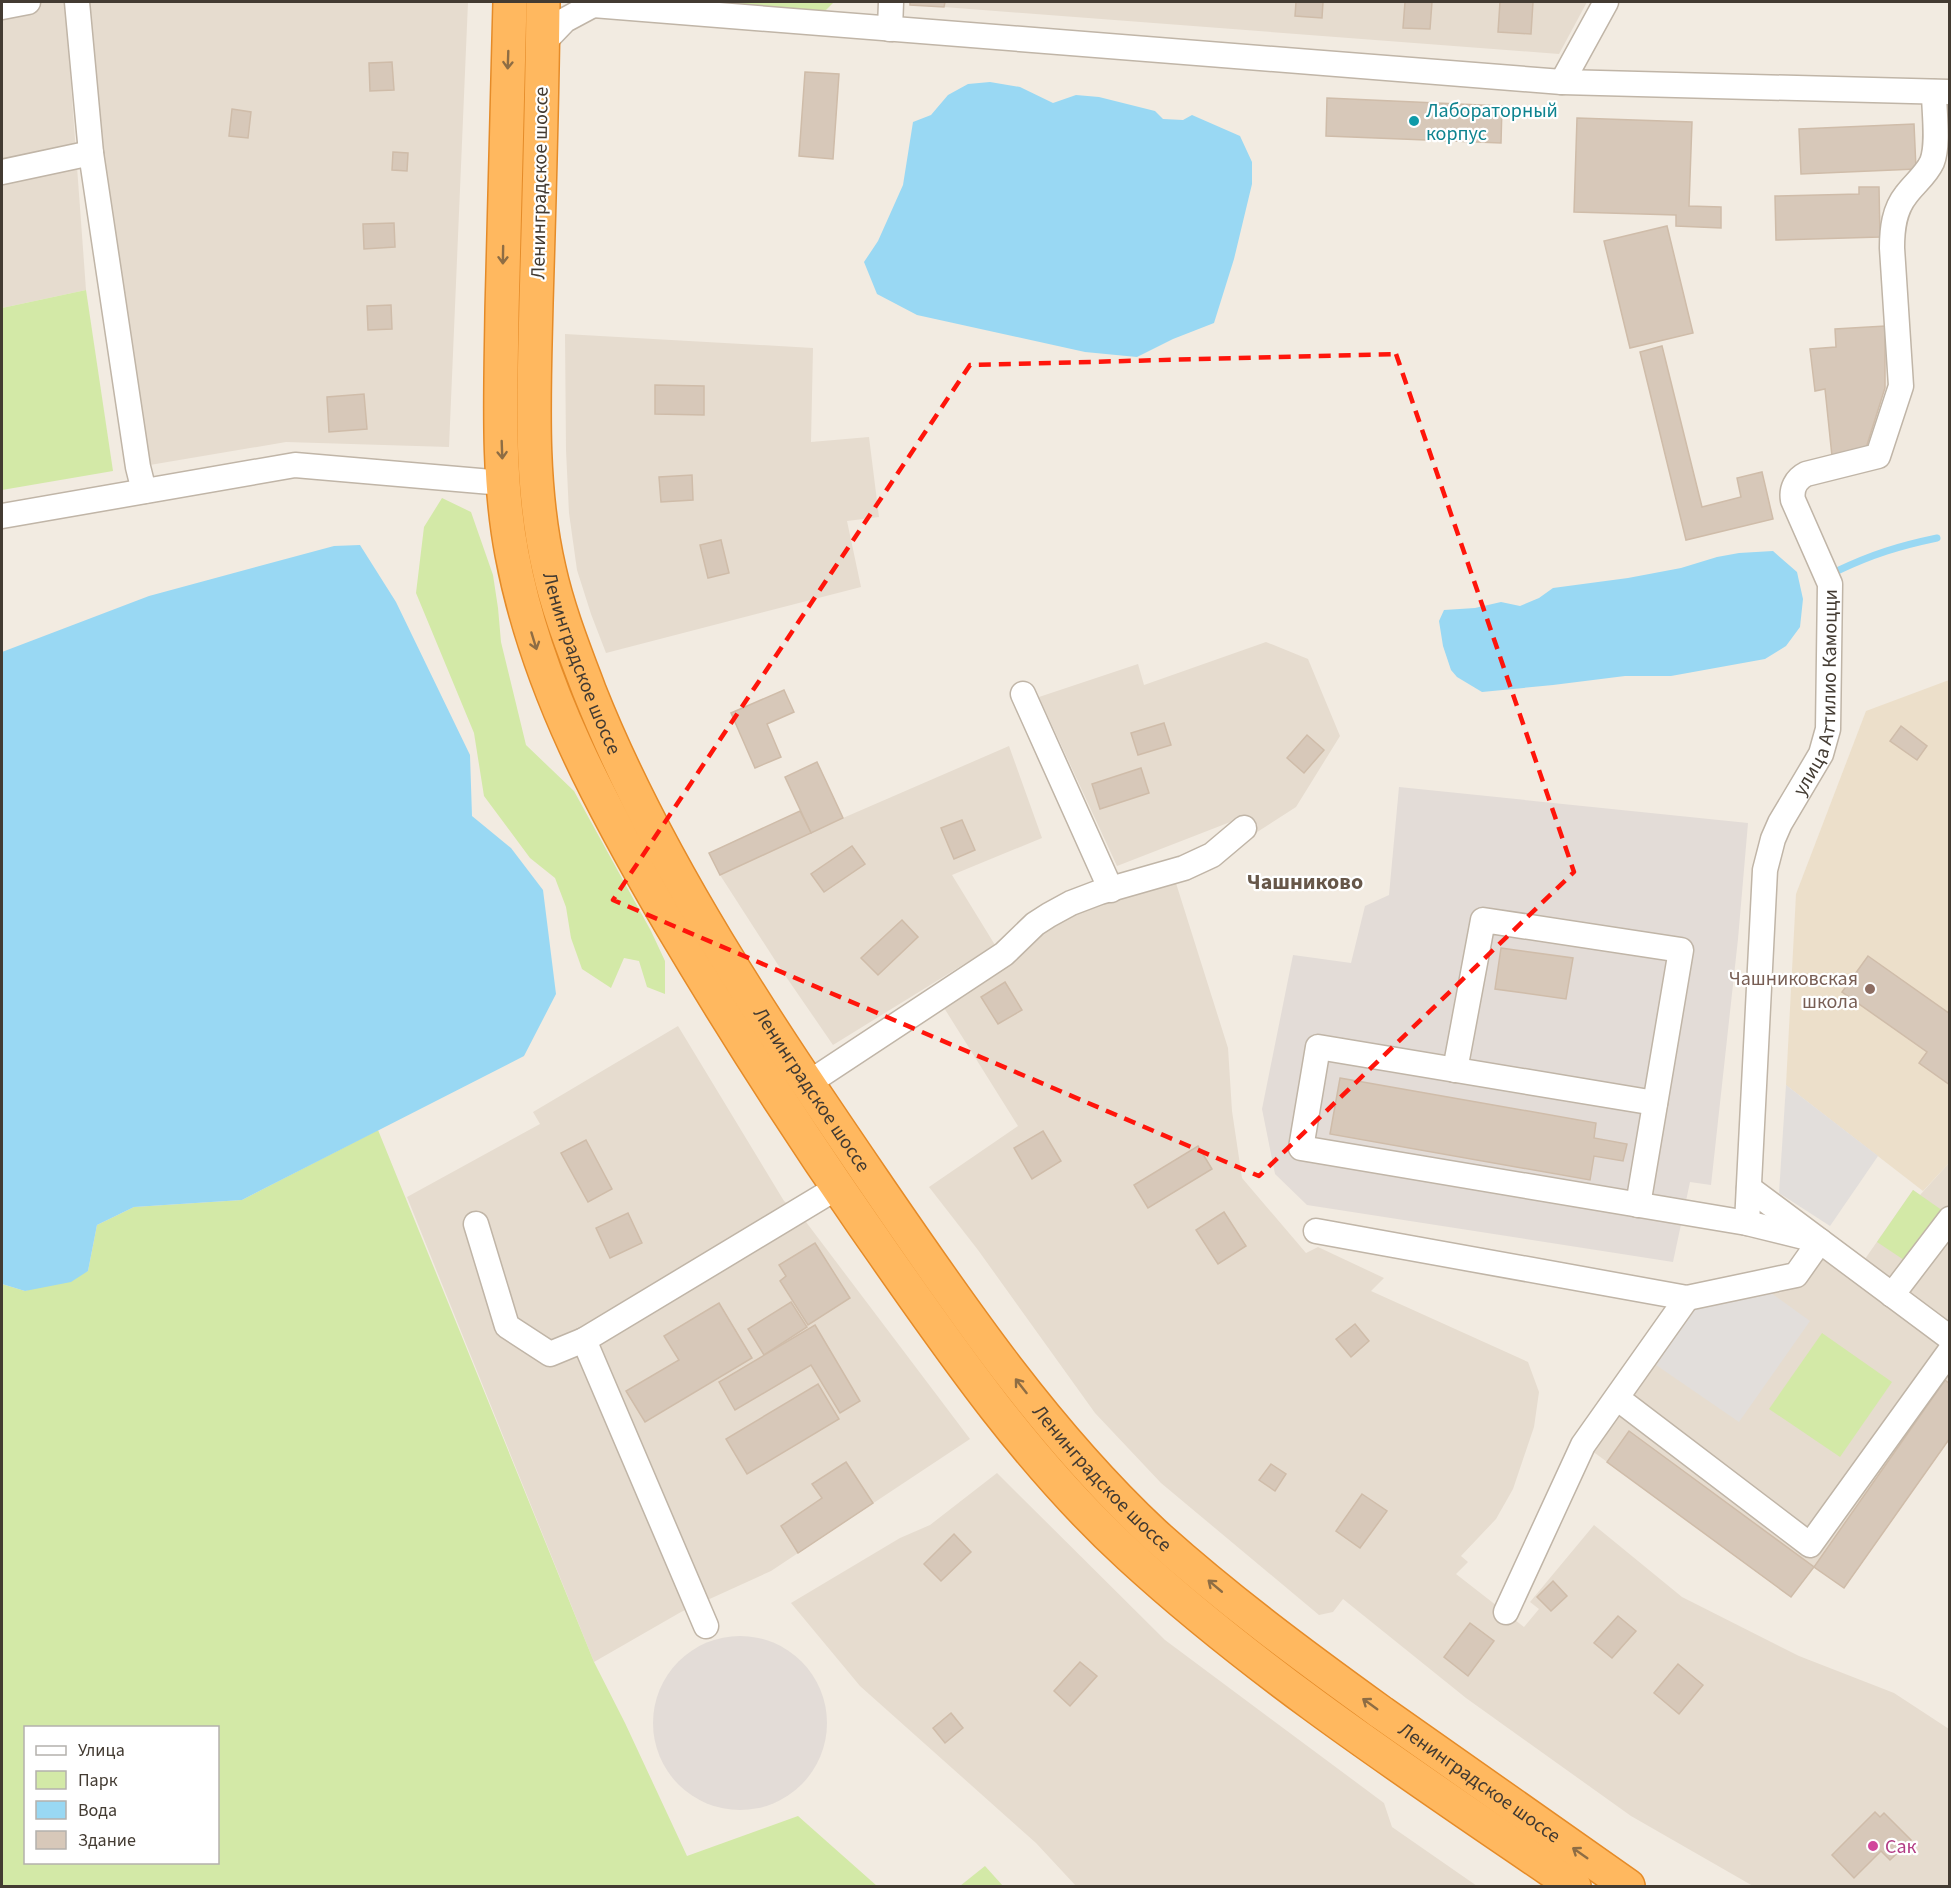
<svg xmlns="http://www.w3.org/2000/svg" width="1951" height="1888" viewBox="0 0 1951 1888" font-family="'Source Sans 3',sans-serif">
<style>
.residential{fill:#e6dccf}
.industrial{fill:#e3dcd7}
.education{fill:#ecdfca}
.green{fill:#d3e9a7;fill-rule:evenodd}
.parking{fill:#e2dedb}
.water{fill:#99d8f3}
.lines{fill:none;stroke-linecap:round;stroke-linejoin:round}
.stream{stroke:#99d8f3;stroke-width:7}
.building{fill:#d7c8b9;stroke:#cfbca9;stroke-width:1.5}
.minor-casing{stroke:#c0b5a7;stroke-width:27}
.highway-casing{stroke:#e58b28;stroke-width:36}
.minor{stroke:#fff;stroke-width:24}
.highway{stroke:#ffb85f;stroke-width:33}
.oneway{stroke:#8e6d44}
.marked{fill:none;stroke:#ff150b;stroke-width:4.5;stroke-dasharray:12 8;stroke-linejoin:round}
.culture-dot{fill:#0f9aa8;stroke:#fff;stroke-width:2}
.education-dot{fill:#8d6e63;stroke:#fff;stroke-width:2}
.hotel-dot{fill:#d1479c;stroke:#fff;stroke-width:2}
.labels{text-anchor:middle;stroke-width:4.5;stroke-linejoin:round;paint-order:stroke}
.culture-label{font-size:20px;fill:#0d838f;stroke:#fff;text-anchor:start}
.street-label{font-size:20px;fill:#433b32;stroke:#fff}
.education-label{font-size:20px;fill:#785e54;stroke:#fff;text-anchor:end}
.hotel-label{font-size:20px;fill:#b23c85;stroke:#fff;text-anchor:start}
.quarter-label{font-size:22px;font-weight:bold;fill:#675749;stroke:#fff}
</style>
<rect width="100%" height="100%" fill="#f2ebe1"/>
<!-- residential -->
<g class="residential">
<polygon points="2,2 65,2 86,290 2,308"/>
<polygon points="76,2 468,2 449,447 286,442 138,467"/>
<polygon points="945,2 1587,2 1559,54 944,7"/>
<polygon points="565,334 813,348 811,442 869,437 879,517 847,521 861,587 606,653 591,614 577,570 569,513 566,450"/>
<polygon points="1266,642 1308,659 1340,736 1296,807 1251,836 1238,819 1117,866 1039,697 1138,664 1144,685"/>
<polygon points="1009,746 1042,838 952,875 995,945 833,1045 780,968 720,875 843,818"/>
<polygon points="1175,880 1228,1048 1232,1111 1242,1178 1306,1253 1318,1247 1384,1278 1371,1291 1528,1362 1539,1392 1534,1427 1513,1489 1496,1519 1461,1556 1468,1562 1456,1574 1524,1627 1539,1609 1530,1602 1594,1525 1682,1597 1799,1656 1894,1693 1949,1729 1949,1886 1753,1886 1631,1816 1466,1698 1343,1599 1333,1612 1319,1615 1161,1483 1095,1413 978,1250 929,1187 1018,1126 941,1003 1025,952 1046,925 1061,915"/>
<polygon points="678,1026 784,1201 800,1214 970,1439 771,1571 681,1612 594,1662 407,1197 540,1124 533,1112"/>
<polygon points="1949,1163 1949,1438 1844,1588 1814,1567 1791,1597 1584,1445 1687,1298 1796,1275 1820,1241 1858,1269 1913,1190 1920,1195"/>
<polygon points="997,1473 1165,1640 1384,1803 1392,1827 1477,1886 1076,1886 1036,1843 860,1686 791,1603 900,1538 930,1525"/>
</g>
<!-- industrial -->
<g class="industrial">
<polygon points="1399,787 1748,823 1738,939 1711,1185 1690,1182 1673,1262 1307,1205 1275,1174 1262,1109 1293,955 1351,963 1365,906 1389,895"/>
<circle cx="740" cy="1723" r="87"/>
</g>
<!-- education -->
<polygon class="education" points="1949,680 1949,1163 1923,1191 1786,1085 1796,894 1866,711"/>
<!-- green -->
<g class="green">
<polygon points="700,2 834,2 824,12"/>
<polygon points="86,290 113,471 2,490 2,308"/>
<polygon points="442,498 471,512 493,575 498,608 501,642 526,745 574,791 651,931 665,961 665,994 647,987 639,961 624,958 611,988 582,969 571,938 566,907 555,878 530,858 484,796 474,733 416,593 424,527"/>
<path d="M 378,1130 L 594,1662 L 625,1723 L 687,1856 L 798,1816 L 877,1886 L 2,1886 L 2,1284 L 25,1291 L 88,1271 L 97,1225 L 134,1207 L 242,1200 ZM 26,1728 L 218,1728 L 218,1862 L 26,1862 Z"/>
<polygon points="1913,1190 1946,1213 1910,1264 1877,1242"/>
<polygon points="1822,1333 1892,1382 1840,1457 1769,1409"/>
<polygon points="985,1866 1003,1886 960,1886"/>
</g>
<!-- parking -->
<g class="parking">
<polygon points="1786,1085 1878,1156 1830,1226 1779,1193"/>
<polygon points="1771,1293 1810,1321 1739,1422 1656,1365 1694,1309"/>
</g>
<!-- water -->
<g class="water">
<polygon points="990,82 1020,87 1053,103 1076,95 1099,97 1155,111 1163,119 1183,120 1192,115 1240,136 1252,162 1252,184 1234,259 1214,323 1173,339 1137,357 1085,352 917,315 877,294 864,262 878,241 903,185 913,122 931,115 948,95 968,84"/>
<polygon points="360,545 396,602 470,755 472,816 511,848 543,890 556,994 524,1056 242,1200 134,1207 97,1225 88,1271 71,1282 25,1291 2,1284 2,652 149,596 334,546"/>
<polygon points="1773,551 1797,572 1803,599 1800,627 1786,646 1765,659 1671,676 1625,676 1553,685 1482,692 1457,677 1451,670 1443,646 1439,621 1444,610 1475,608 1501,602 1520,606 1539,598 1553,588 1628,578 1681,568 1717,557 1739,553"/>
</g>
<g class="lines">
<!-- stream -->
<path class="stream" d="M 1837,571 C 1873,554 1899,546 1937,538"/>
</g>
<!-- building -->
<g class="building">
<polygon points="910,2 945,2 944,7 910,5"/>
<polygon points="1296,2 1323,2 1322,18 1295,16"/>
<polygon points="1405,2 1432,2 1430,29 1403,28"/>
<polygon points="1500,2 1533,2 1531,34 1498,32"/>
<polygon points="392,62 394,90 370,91 369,63"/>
<polygon points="805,72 839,74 833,159 799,156"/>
<polygon points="1327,98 1502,106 1501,143 1326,136"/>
<polygon points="232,109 251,112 248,138 229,136"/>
<polygon points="1577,118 1692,122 1689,206 1721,207 1721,228 1676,226 1676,215 1574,212"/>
<polygon points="1914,124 1916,169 1801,174 1799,129"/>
<polygon points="393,152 408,153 407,171 392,170"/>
<polygon points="1859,187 1879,187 1880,237 1776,240 1775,196 1859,194"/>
<polygon points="394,223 395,247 364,249 363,224"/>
<polygon points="1667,226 1693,333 1630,348 1604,241"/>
<polygon points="391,305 392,329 368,330 367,306"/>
<polygon points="1885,326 1885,388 1866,448 1832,456 1825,389 1815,391 1810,349 1836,347 1835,329"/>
<polygon points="1662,346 1702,507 1741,497 1737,478 1762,472 1773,519 1686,540 1640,352"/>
<polygon points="655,385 704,386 704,415 655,414"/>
<polygon points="364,394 367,429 329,432 327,397"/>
<polygon points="692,475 693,500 661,502 659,477"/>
<polygon points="721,540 729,573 708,578 700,545"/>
<polygon points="784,690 794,712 767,724 781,757 755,768 731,713"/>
<polygon points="1164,723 1171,745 1138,755 1131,733"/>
<polygon points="1901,726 1927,746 1917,760 1890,741"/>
<polygon points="1307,735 1324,750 1304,773 1287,758"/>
<polygon points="817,762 843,818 811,833 785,777"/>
<polygon points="1141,768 1149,793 1100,809 1092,784"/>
<polygon points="800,811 811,833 720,875 709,853"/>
<polygon points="962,820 975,850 954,859 941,828"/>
<polygon points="852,846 865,864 824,892 811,874"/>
<polygon points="902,920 918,937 878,975 861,958"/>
<polygon points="1501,948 1573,958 1566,999 1495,989"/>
<polygon points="1868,956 1950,1014 1950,1085 1919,1063 1927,1052 1842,992"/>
<polygon points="1005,982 1022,1010 998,1024 981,997"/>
<polygon points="1340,1078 1596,1123 1594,1138 1627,1144 1623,1161 1594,1156 1590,1180 1330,1134"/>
<polygon points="1043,1131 1061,1161 1032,1179 1014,1148"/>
<polygon points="586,1140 612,1189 588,1202 561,1153"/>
<polygon points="1198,1146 1212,1169 1148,1208 1134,1185"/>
<polygon points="1224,1212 1246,1246 1218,1264 1196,1230"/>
<polygon points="628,1213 642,1243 610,1258 596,1228"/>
<polygon points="815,1243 850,1298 808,1325 780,1281 786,1276 779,1265"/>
<polygon points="791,1302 807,1327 764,1355 748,1329"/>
<polygon points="719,1303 752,1358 645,1422 626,1391 679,1360 664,1336"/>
<polygon points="1355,1324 1369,1341 1351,1357 1336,1339"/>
<polygon points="815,1325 860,1401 840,1413 811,1365 735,1410 719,1382"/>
<polygon points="1945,1380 1950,1384 1950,1438 1844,1588 1814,1567"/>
<polygon points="818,1384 839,1419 747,1474 726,1439"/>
<polygon points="1629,1431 1814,1567 1791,1597 1607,1462"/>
<polygon points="846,1462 873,1503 798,1553 781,1526 822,1498 812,1484"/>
<polygon points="1271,1464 1286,1474 1275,1491 1259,1480"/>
<polygon points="1362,1494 1387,1511 1360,1548 1336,1531"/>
<polygon points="954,1534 971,1552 941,1581 924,1564"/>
<polygon points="1553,1581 1567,1596 1551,1611 1537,1597"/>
<polygon points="1618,1616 1636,1631 1612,1658 1594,1643"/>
<polygon points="1470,1623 1494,1641 1468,1676 1444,1657"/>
<polygon points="1080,1662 1097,1676 1070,1706 1054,1691"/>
<polygon points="1678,1664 1703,1685 1679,1714 1654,1693"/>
<polygon points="951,1713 963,1728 945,1743 933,1728"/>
<polygon points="1875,1812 1880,1817 1884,1813 1911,1840 1890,1860 1881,1851 1854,1878 1832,1855"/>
</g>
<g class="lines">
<defs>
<g id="minor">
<polyline points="77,2 91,153 138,467 144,491"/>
<polyline points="587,2 593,5 1562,82 1606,2"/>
<polyline points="2,7 28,2"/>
<polyline points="890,29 891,2"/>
<polyline points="542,44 565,20 593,5"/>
<polyline points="1562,82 1949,92"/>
<polyline points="2,172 91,153"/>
<polyline points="2,516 295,465 503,483"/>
<polyline points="1023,694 1111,890"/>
<polyline points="1455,1070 1483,920 1681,950 1638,1205"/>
<polyline points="807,1084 1004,954 1035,924 1049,915 1071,903 1100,892 1184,868 1212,855 1244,828"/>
<polyline points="1749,1188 1950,1338"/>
<path id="s1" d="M 1747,1223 L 1765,870 L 1773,839 L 1780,823 L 1821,754 L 1828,729 L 1830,584 L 1793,500 C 1791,489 1796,479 1806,474 L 1878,456 L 1901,386 L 1892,248 C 1892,229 1894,210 1906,195 C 1914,184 1926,175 1932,162 C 1939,144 1934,112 1934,92"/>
<polyline points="476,1224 507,1326 550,1354 584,1340 838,1187"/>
<polyline points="1316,1231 1687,1298 1796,1275 1820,1241 1747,1223 1301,1148 1318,1047 1655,1103"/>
<polyline points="1892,1295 1950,1219"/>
<polyline points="584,1340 706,1626"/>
<polyline points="1617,1398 1810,1545 1950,1351"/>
<polyline points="1506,1612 1583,1445 1687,1298"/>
</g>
<g id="highway">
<path d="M 510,2 C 507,105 504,209 502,313 C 501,392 497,476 512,554 C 537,688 603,808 670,923 C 731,1026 795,1126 863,1224 C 944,1340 1025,1460 1130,1556 C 1264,1679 1424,1783 1574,1886"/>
<path id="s2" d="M 543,2 C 542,102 539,203 536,303 C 534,391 529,483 549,569 C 558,610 574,650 589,690 C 658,864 768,1026 873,1180 C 958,1304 1044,1431 1154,1534 C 1226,1599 1303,1656 1382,1713 C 1464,1771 1546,1829 1628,1886"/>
</g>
</defs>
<!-- minor casing -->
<use href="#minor" class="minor-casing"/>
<!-- highway casing -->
<use href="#highway" class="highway-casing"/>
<!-- minor -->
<use href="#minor" class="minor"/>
<!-- highway -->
<use href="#highway" class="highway"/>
</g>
<!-- one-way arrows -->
<defs><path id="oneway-shaft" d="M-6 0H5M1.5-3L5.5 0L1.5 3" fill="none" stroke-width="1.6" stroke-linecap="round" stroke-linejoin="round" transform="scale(1.5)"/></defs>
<g class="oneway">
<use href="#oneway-shaft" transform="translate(508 60) rotate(92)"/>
<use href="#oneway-shaft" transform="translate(503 255) rotate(91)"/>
<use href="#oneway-shaft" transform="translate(502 450) rotate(88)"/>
<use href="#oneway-shaft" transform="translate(534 641) rotate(73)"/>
<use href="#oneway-shaft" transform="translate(1021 1386) rotate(-128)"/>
<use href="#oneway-shaft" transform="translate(1215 1586) rotate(-140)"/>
<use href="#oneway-shaft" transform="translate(1370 1704) rotate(-144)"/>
<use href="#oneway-shaft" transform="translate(1580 1853) rotate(-145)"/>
</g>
<!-- marked area -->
<path class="marked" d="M 1396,354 L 1574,872 L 1259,1176 L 613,900 L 970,365 Z"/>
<!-- markers -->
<circle class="culture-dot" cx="1414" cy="121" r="6"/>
<circle class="education-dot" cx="1870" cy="989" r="6"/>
<circle class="hotel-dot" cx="1873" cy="1846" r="6"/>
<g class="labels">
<!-- culture labels -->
<g class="culture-label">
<text x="1426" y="117">Лабораторный<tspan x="1426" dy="23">корпус</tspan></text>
</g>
<!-- street labels -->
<g class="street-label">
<text transform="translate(539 183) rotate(-89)" y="7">Ленинградское шоссе</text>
<text dy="7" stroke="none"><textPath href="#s2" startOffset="668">Ленинградское шоссе</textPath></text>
<text dy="7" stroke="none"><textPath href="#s1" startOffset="543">улица Аттилио Камоцци</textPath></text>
<text dy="7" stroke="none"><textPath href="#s2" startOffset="1154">Ленинградское шоссе</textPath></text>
<text dy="7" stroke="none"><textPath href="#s2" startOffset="1640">Ленинградское шоссе</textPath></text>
<text dy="7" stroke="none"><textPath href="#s2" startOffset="2126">Ленинградское шоссе</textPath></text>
</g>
<!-- education labels -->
<g class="education-label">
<text x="1858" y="985">Чашниковская<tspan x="1858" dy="23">школа</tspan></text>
</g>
<!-- hotel labels -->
<g class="hotel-label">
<text x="1885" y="1853">Сак</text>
</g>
<!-- quarter labels -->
<g class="quarter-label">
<text x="1305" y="889">Чашниково</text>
</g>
</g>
<!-- border -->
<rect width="1951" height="1888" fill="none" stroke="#433b32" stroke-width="6"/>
<!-- legend -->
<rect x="24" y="1726" width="195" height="138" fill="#ffffff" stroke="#b4b1ad" stroke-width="1.5"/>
<rect x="36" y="1746" width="30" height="9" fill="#ffffff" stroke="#b4b1ad" stroke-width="1.5"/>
<text x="78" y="1756" font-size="18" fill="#433b32">Улица</text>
<rect x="36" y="1771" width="30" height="18" fill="#d3e9a7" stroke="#b4b1ad" stroke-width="1.5"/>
<text x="78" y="1786" font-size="18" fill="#433b32">Парк</text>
<rect x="36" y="1801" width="30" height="18" fill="#99d8f3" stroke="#b4b1ad" stroke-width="1.5"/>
<text x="78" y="1816" font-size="18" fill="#433b32">Вода</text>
<rect x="36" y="1831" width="30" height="18" fill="#d7c8b9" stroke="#b4b1ad" stroke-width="1.5"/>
<text x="78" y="1846" font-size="18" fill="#433b32">Здание</text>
</svg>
